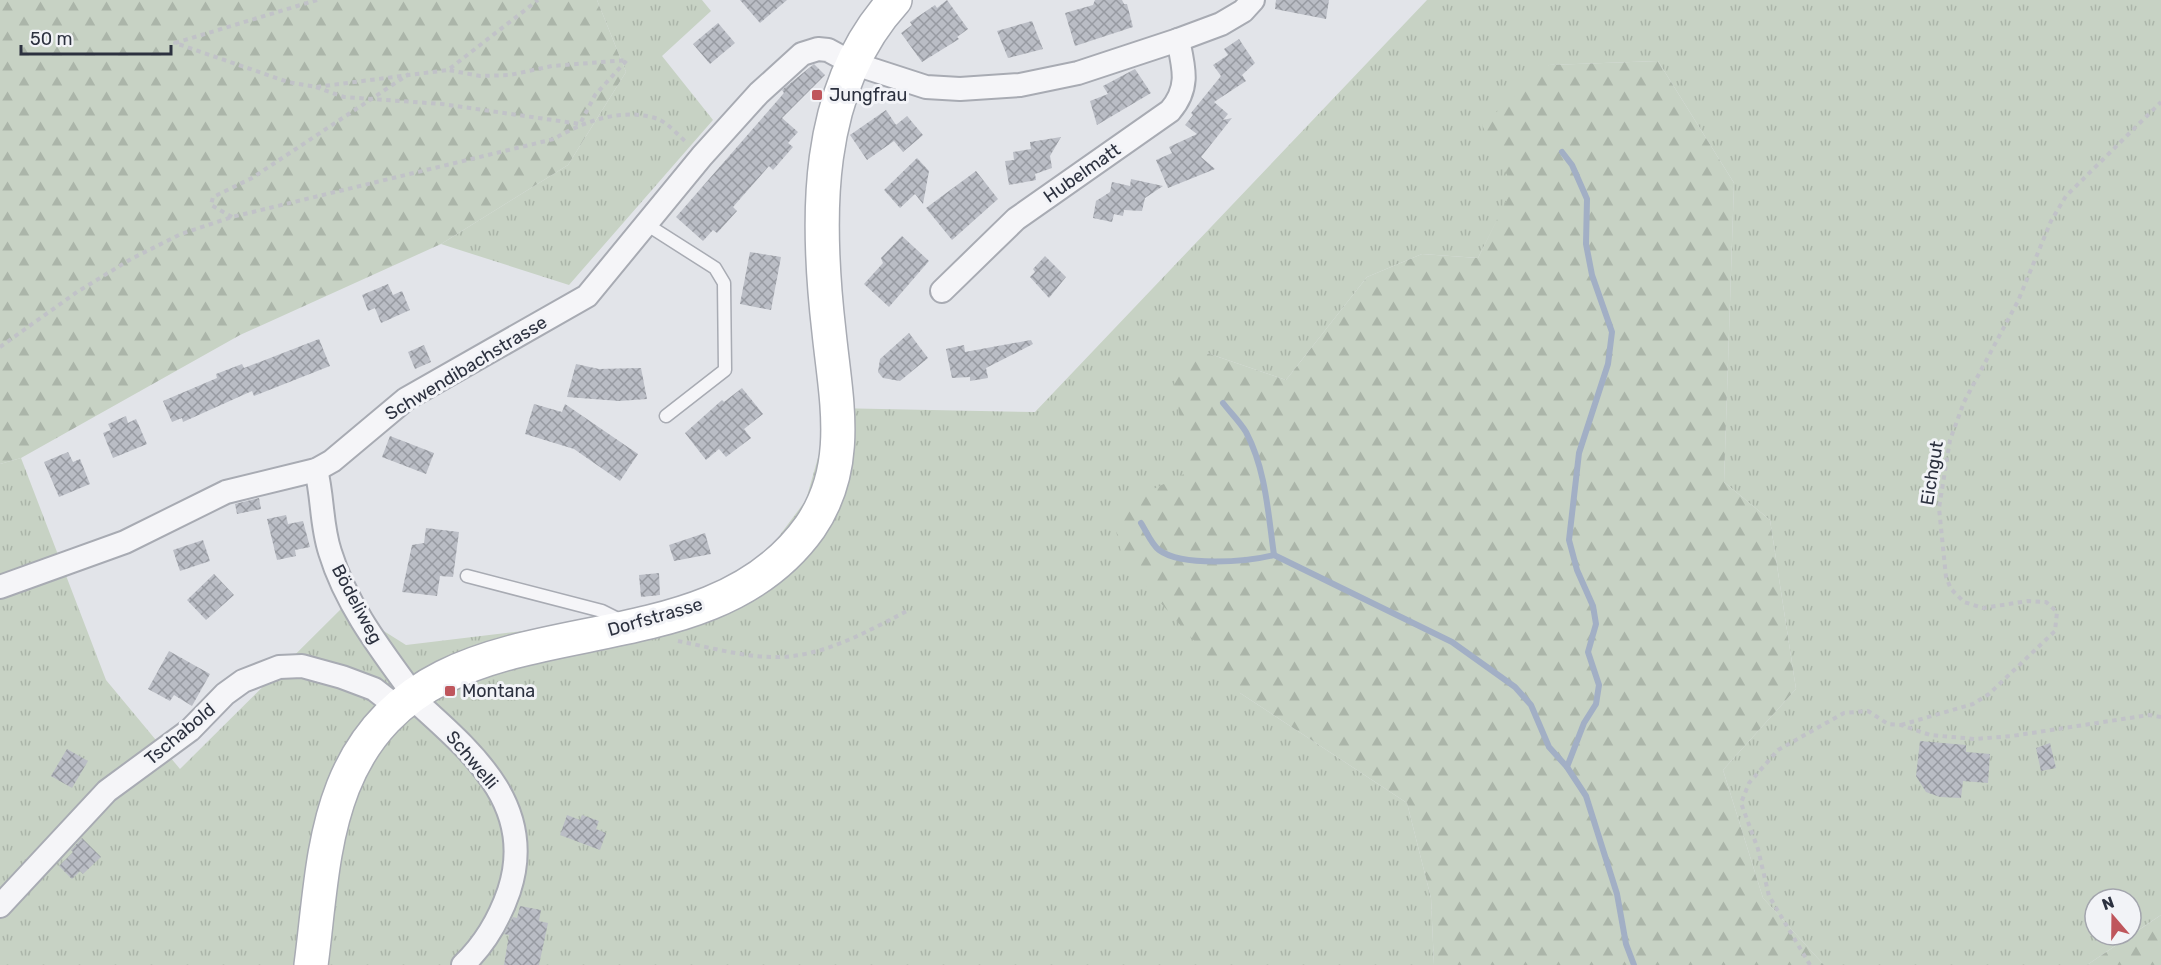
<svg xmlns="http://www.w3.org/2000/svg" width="2161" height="965" viewBox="0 0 2161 965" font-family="Rubik,sans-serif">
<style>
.grass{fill:url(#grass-tufts)}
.forest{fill:url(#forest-firs)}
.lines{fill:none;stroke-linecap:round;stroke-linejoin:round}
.stream{stroke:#a2afc5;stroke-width:6}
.building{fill:url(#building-cross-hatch)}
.lane-casing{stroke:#a8abb3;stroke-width:15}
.street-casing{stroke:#a8abb3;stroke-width:26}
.secondary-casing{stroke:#a8abb3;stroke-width:36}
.path{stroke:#c1c2c8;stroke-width:4;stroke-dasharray:4.5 4.5;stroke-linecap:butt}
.lane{stroke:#f5f5f8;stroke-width:12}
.street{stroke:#f5f5f8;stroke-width:22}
.secondary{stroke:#fff;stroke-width:33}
.poi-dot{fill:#bf565c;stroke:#f2f3f7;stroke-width:2}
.labels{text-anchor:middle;stroke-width:6;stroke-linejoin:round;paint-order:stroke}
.poi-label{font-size:18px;fill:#2c313f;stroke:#f2f3f7;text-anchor:start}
.street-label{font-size:18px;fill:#2c313f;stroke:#f2f3f7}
</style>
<defs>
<pattern id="grass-tufts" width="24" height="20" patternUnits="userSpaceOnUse" patternTransform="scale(1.5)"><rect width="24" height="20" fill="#c7d2c4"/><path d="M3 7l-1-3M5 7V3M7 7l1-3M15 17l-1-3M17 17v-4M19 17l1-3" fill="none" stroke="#abb5a9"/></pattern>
<pattern id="forest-firs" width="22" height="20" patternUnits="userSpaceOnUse" patternTransform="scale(1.5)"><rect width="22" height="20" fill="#c7d2c4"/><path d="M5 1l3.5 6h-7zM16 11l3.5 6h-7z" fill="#abb5a9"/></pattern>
<pattern id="building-cross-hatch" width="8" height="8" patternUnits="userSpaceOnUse" patternTransform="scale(1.5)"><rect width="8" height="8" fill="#babdc5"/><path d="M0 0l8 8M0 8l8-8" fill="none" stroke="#979aa1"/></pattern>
</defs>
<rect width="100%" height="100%" fill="#e2e4e9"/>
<!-- grass -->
<g class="grass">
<polygon points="597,0 702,0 711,11 662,56 713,120 569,285 441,244 568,165 626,72"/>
<polygon points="1427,0 2161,0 2161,915 2131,935 2131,899 2095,899 2095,935 2131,935 2087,965 1824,965 1763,898 1723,770 1796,689 1770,520 1724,482 1734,183 1658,61 1549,65 1514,187 1478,258 1422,254 1367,277 1286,380 1207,353 1240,693 1407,803 1431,898 1434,965 0,965 0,464 21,458 106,680 180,769 344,606 406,645 548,628 690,598 759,563 806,500 832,408 1035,412"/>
</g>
<!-- forest -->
<g class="forest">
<polygon points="0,0 597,0 626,72 568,165 441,244 240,335 21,458 0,464"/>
<polygon points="1658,61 1734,183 1724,482 1770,520 1796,689 1723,770 1763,898 1824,965 1434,965 1431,898 1407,803 1240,693 1123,560 1111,510 1188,472 1173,372 1207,353 1286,380 1367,277 1422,254 1478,258 1513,187 1482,125 1549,65"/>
<polygon points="2161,915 2161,965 2087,965"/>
</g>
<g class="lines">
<!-- stream -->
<g class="stream">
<polyline points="1562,152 1572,165 1587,199 1586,244 1592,275 1612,332 1608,364 1579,453 1569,540 1577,570 1593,606 1596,624 1588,652 1599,685 1596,704 1584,723 1567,767 1586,796 1617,894 1626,944 1634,965"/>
<path d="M 1223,403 C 1230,412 1240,422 1246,432 C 1266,470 1268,513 1274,555"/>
<path d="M 1141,523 C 1146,531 1152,545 1159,550 C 1182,567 1247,562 1274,555 L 1452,642 L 1515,687 L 1531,705 L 1549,747 L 1567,767"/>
</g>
</g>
<!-- building -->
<g class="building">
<polygon points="740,0 787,0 760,23"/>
<polygon points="947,0 968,29 957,37 959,39 922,62 901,33 912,25 910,22 935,5 937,8"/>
<polygon points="1095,0 1122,0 1124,4 1127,4 1133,27 1075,46 1065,13 1093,5"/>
<polygon points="1276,0 1329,0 1326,19 1275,9"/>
<polygon points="1032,21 1043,49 1008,58 997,31"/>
<polygon points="718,23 735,43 710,64 693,44"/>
<polygon points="1239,39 1255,63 1242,75 1246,81 1214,102 1228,114 1223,120 1232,118 1201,157 1215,169 1168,188 1156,160 1172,153 1169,147 1197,134 1185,125 1193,115 1191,113 1221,76 1213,65 1228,55 1224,49"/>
<polygon points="814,64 825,75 782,118 798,132 788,143 793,147 773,170 769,166 733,207 737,211 717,233 713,230 703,241 676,217 784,93 782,90"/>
<polygon points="1135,69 1151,93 1097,125 1090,101 1108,94 1103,86"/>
<polygon points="886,110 896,125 907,116 923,135 903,152 894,141 867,160 850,135"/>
<polygon points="1061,137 1050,156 1052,168 1035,174 1036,180 1009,185 1005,161 1014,160 1013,152 1031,149 1030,142"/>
<polygon points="917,158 929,171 923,204 915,194 900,208 884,190"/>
<polygon points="976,171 998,199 952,240 926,208"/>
<polygon points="1131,179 1163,186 1145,198 1142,211 1124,210 1123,216 1114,214 1112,222 1093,218 1096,201 1110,192 1112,182 1130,186"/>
<polygon points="902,236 929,261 889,307 864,284 883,263 881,258"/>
<polygon points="750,252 781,257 771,310 740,304"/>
<polygon points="1045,256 1066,277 1049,298 1030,277 1035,272 1033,269"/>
<polygon points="388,284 393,295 402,291 410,310 381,323 375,308 368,311 362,295"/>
<polygon points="909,333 928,358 900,381 883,378 878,372 880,359"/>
<polygon points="319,339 330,366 254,396 252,391 183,422 182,418 172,422 163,401 217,378 216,374 242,364 244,368"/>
<polygon points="1031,340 1033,344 986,368 988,378 970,381 970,377 952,378 946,349 964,345 965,352"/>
<polygon points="424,345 431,362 415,369 408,352"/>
<polygon points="576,364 599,369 641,368 647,399 619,401 567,397"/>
<polygon points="742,388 763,414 744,429 751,438 726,457 719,449 706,460 685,433 722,400 724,402"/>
<polygon points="534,404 562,412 565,404 638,454 620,481 574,449 525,434"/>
<polygon points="126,416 128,423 136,419 147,444 113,458 103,433 111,430 108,424"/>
<polygon points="390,436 434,453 426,474 382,457"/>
<polygon points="68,452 73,462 80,459 90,484 59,497 44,462"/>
<polygon points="259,498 261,509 237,514 235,504"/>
<polygon points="286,515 288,524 303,521 310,547 295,550 296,556 277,560 267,519"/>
<polygon points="426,528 459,532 453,577 440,576 437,596 402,592 412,545 424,543"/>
<polygon points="705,533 711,554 674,561 669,545"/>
<polygon points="203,540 210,561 180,571 173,550"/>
<polygon points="659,573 660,595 641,597 639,575"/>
<polygon points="214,574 234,595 206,620 187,600"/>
<polygon points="169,651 210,674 192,706 174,695 170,701 148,689"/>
<polygon points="1920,741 1966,745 1966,752 1990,754 1988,783 1963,781 1961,798 1940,797 1926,792 1916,776"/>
<polygon points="2050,743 2056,768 2041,771 2036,748"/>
<polygon points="67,749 88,761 72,788 51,776"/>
<polygon points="567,815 580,820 582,815 599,821 596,829 606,833 600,850 560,835"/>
<polygon points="82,838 101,857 83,874 80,871 72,879 59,866 73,852 71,850"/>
<polygon points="520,906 541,910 539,921 548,923 539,965 504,965 509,935 504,934 513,917 517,918"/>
</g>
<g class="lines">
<defs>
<g id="lane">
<polyline points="646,224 715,268 724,283 725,370 666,416"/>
<polyline points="467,576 602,611 622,621"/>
</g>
<g id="street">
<path d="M 942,291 L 1016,219 L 1170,111 C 1190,88 1184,68 1178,40"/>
<path d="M 316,470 C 323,497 321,525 330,552 C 346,605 381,650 413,694"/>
<polyline points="0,587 125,542 226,492 316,470 332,461 406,399 587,296 702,156 759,93 802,54 818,49 828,50 852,63 926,87 960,89 1020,85 1078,73 1178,40 1221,24 1243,11 1253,0"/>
<path d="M 410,696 C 468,749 538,803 509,891 C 499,920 485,944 463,965"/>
<polyline points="0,906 107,791 190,730 225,694 243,681 279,667 302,666 342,677 374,689 397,707"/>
</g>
<path id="secondary" d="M 311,965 C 319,906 321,843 343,787 C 425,580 695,689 810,527 C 852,466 836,400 829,332 C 816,220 813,89 895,0"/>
</defs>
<!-- lane casing -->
<use href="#lane" class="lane-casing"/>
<!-- street casing -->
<use href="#street" class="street-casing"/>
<!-- secondary casing -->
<use href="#secondary" class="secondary-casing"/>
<!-- path -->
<g class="path">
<polyline points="317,0 175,43 288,82 316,87 448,70"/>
<polyline points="316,87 344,97 442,104 580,124 595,95 627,60 552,66 510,75 480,76 448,70 538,0"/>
<polyline points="232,217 211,205 213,197 252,178 409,74"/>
<path d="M 0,347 L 77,292 L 131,259 L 181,234 L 232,217 L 554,139 C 584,121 623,107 658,119 C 668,123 679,136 687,143"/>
<path d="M 678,641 C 709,647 742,657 774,657 C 822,658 868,631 909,610"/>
<polyline points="1901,725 1973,704 1989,694 2055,631 2057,612 2046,602 2028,601 1983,608 1964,602 1951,589 1946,577 1939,508 1950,440 1964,402 2018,301 2051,221 2066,196 2161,102"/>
<polyline points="1810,965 1769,896 1758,849 1741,803 1749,783 1778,750 1844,713 1868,711 1888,724 1901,725 1930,735 1975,739 2012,736 2149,715 2161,717"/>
</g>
<!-- lane -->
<use href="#lane" class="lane"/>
<!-- street -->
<use href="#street" class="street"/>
<!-- secondary -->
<use href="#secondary" class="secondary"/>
</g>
<!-- markers -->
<g class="poi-dot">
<rect x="811" y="89" width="12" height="12" rx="3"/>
<rect x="444" y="685" width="12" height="12" rx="3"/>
</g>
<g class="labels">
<!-- poi labels -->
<g class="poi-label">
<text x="829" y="101">Jungfrau</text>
<text x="462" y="697">Montana</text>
</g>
<!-- street labels -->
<g class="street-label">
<text transform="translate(1082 173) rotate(-35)" y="6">Hubelmatt</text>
<text transform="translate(466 368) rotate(-31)" y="6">Schwendibachstrasse</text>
<text transform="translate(1932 473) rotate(-81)" y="6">Eichgut</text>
<text transform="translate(357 604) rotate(62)" y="6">Bödeliweg</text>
<text transform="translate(655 617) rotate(-16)" y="6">Dorfstrasse</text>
<text transform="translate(180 734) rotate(-40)" y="6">Tschabold</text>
<text transform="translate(472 760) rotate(50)" y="6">Schwelli</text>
</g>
</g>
<!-- north arrow -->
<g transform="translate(2113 917) rotate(340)"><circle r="28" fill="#f2f3f7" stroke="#a3a5ad" stroke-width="1.5"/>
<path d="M0-4.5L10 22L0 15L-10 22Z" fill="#bf565c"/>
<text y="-9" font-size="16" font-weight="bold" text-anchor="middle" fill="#2c313f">N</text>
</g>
<!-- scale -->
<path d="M21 45v9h150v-9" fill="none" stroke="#2c313f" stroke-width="3"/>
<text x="30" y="45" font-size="18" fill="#2c313f" stroke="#f2f3f7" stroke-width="4.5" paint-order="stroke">50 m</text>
</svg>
